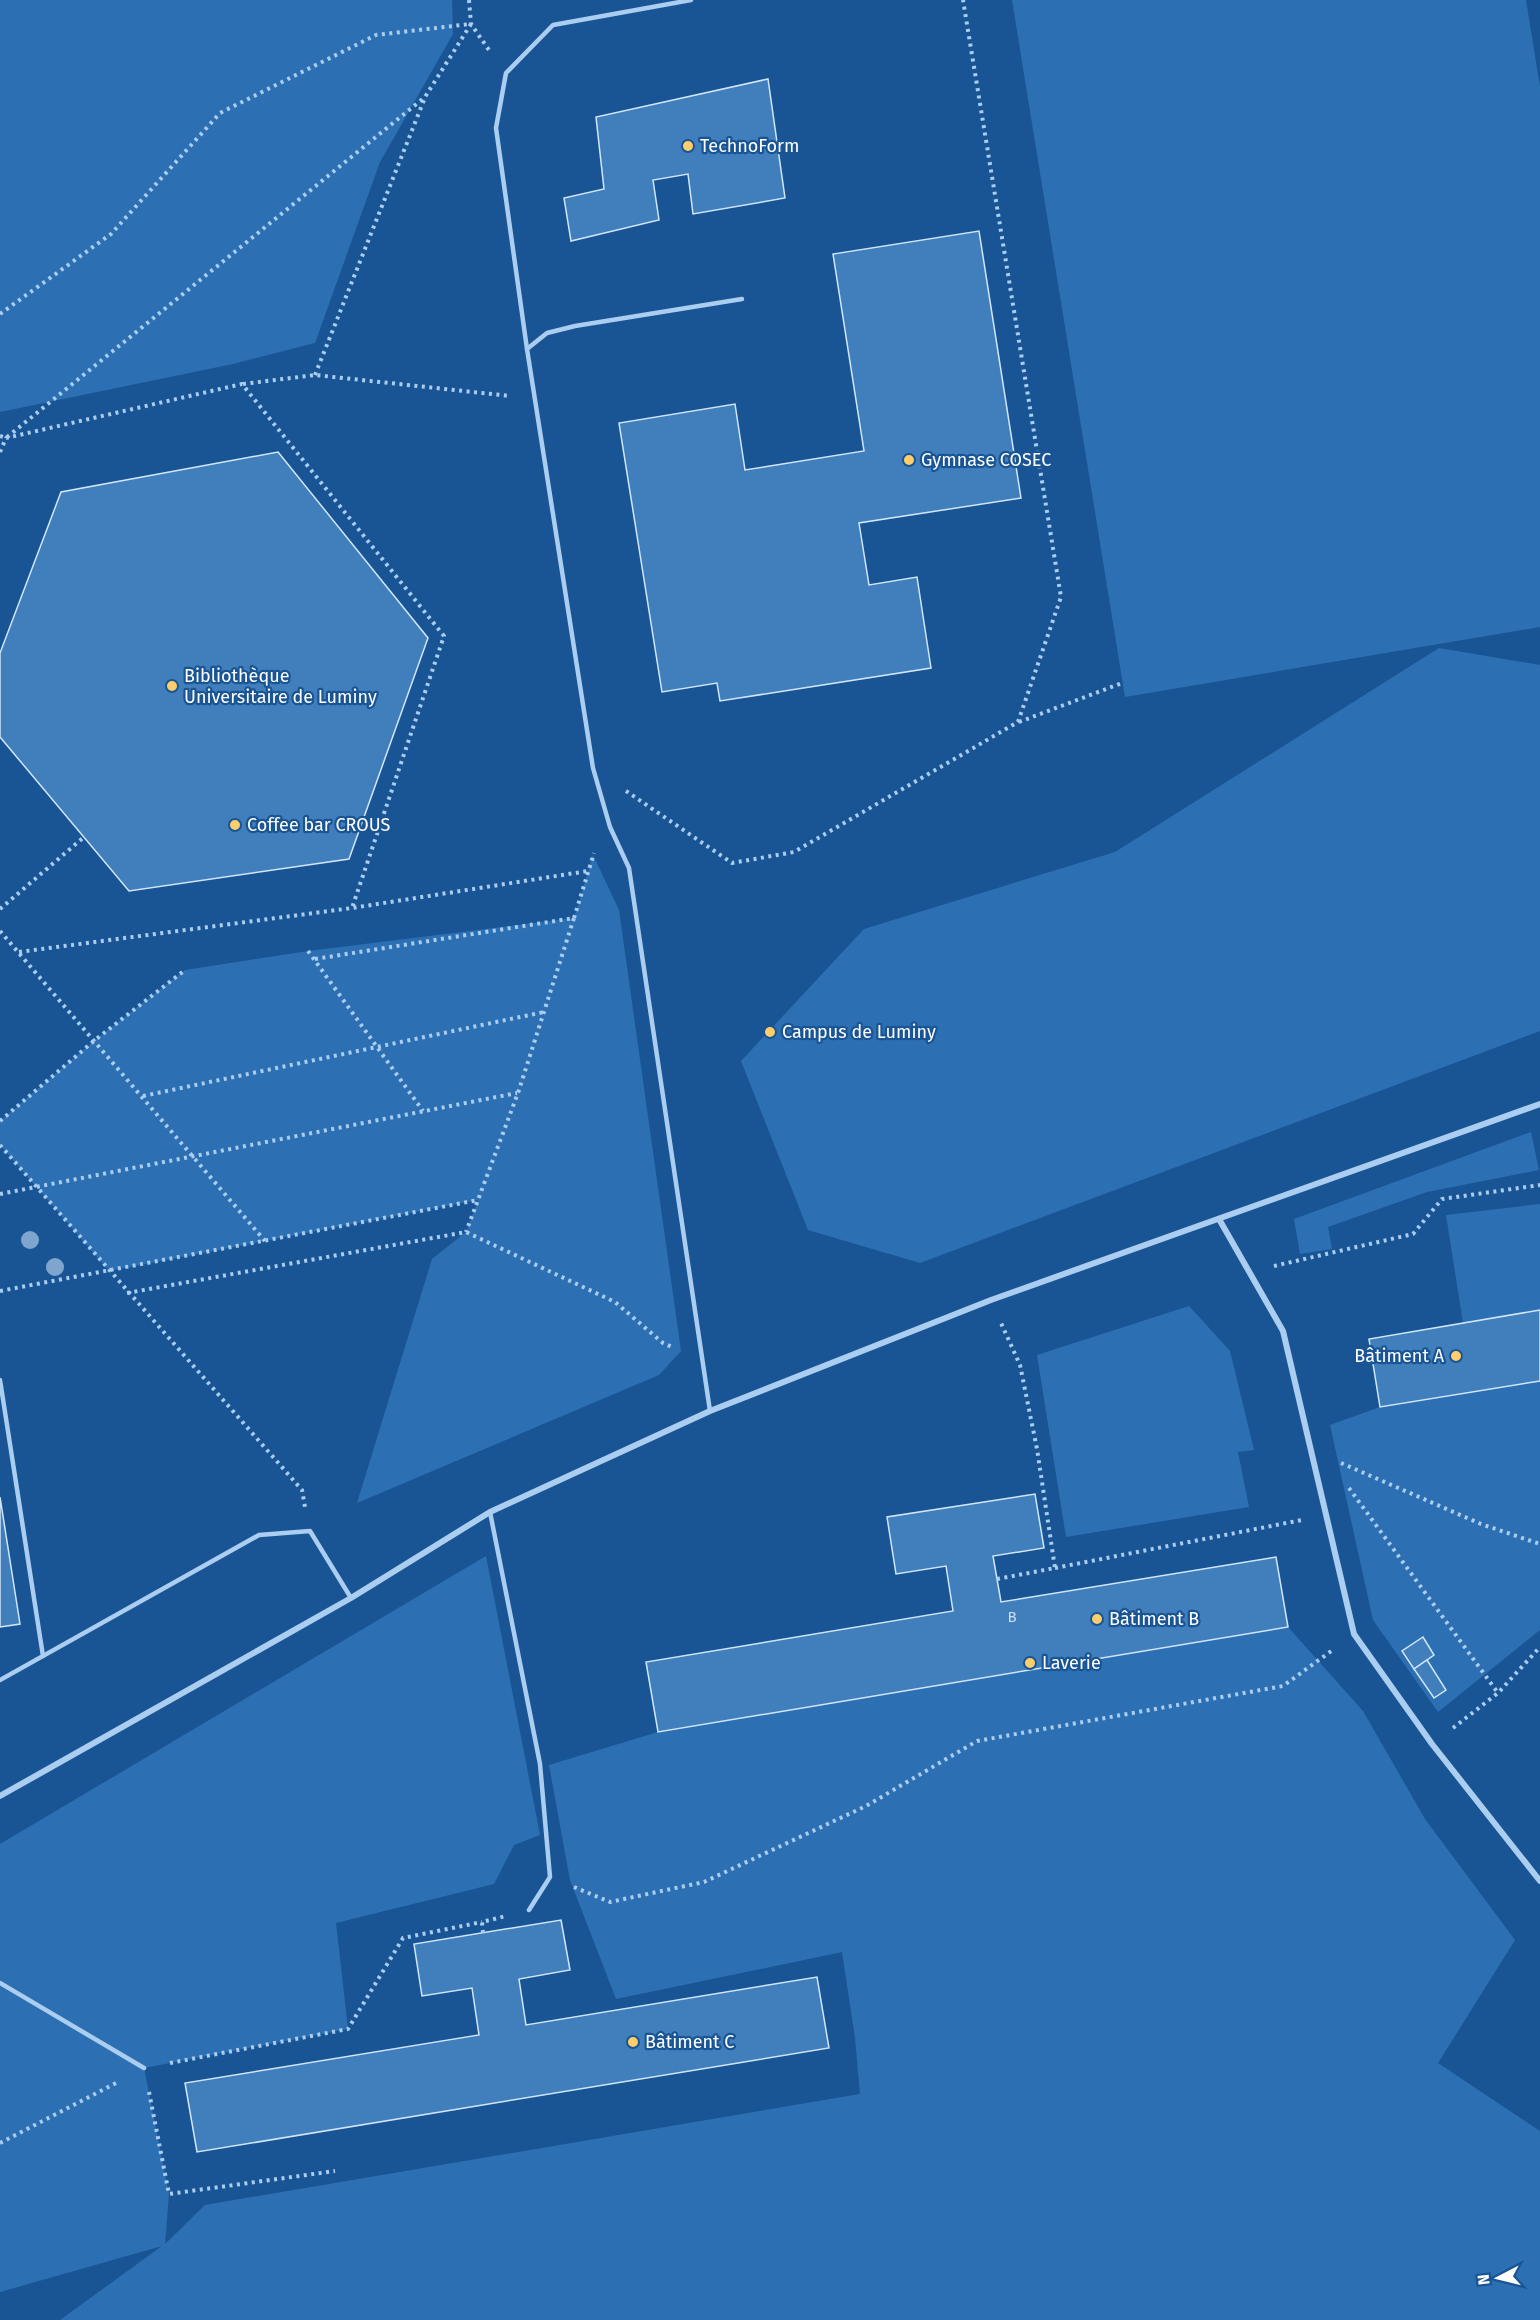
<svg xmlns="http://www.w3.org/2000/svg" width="1540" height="2320" viewBox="0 0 1540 2320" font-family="'Fira Sans',sans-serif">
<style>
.green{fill:#2c70b3}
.building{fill:#417fbc;stroke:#d1e6fb;stroke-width:1.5}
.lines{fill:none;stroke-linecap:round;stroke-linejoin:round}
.path{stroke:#aacdf0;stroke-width:4;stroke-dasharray:3 4.5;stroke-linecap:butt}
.service{stroke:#aacdf0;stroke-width:4.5}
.minor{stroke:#aacdf0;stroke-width:6}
.tree{fill:#7ea5cd}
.poi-dot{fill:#ffcd6a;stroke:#195595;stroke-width:2}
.labels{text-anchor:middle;stroke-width:4.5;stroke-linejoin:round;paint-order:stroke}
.number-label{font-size:15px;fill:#d0dfee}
.poi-label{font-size:18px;fill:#fff;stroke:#195595;text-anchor:start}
</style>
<rect width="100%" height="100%" fill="#195595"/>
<!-- green -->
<g class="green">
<polygon points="0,0 452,0 453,34 380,162 315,343 233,364 0,412"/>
<polygon points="1012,0 1526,0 1540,87 1540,627 1125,697"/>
<polygon points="1439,648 1540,665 1540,1031 920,1263 808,1230 741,1061 864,929 1115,852"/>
<polygon points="593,855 619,910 681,1351 659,1375 357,1503 432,1259 466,1232 478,1200 109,1271 0,1145 0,1121 95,1040 185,970 308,951 574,918"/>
<polygon points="1531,1132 1539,1170 1427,1192 1328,1227 1332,1249 1300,1254 1294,1219"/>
<polygon points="1540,1204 1540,1310 1463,1323 1446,1215"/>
<polygon points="1189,1306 1230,1351 1254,1450 1238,1452 1249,1507 1066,1537 1037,1355"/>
<polygon points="1540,1381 1540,1630 1438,1712 1373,1620 1330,1425 1380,1407"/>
<polygon points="486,1556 540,1835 514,1845 494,1884 336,1923 348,2029 144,2068 169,2194 165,2244 205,2205 860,2094 855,2038 842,1952 616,1999 570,1880 549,1765 658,1732 1288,1627 1363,1711 1425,1819 1515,1940 1438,2063 1540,2131 1540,2320 60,2320 162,2246 0,2292 0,1844"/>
</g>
<!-- building -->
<g class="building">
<polygon points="768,79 785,198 693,214 688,174 653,180 659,220 571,241 564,198 604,189 596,117"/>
<polygon points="979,231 1021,498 859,523 869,585 917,577 931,668 720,701 717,683 662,692 619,423 735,404 745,470 864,451 833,254"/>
<polygon points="278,452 428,638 349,859 129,891 0,737 0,653 61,492"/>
<polygon points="1540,1310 1540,1381 1380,1407 1369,1339"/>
<polygon points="1035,1494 1044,1548 993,1556 1001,1602 1276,1557 1288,1627 658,1732 646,1662 953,1611 946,1566 896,1574 887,1517"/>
<polygon points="0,1497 20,1624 0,1627"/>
<polygon points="1423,1637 1434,1655 1414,1669 1402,1651"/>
<polygon points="1427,1660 1446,1690 1434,1698 1414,1669"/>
<polygon points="561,1920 570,1970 519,1979 526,2025 817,1977 829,2048 197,2152 185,2083 479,2035 472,1988 422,1996 414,1944"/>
</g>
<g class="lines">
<!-- path -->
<g class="path">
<polyline points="469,0 471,24 491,53"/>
<polyline points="0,314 111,234 220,113 376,35 470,24"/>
<polyline points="315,375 424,100"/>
<polyline points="243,384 315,375 510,396"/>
<polyline points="0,436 6,438 425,97 471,24"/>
<polyline points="0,452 6,438 242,384 444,636 352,908"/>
<polyline points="1019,722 1122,683"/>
<polyline points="626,791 732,863 794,852 1018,722 1061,597 963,0"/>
<polyline points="0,909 84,837"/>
<polyline points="574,918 594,853"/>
<polyline points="0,931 265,1241"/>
<polyline points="308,951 423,1111"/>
<polyline points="19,952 352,908 588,871"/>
<polyline points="315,959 574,918 518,1093 466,1232"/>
<polyline points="143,1096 544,1012"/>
<polyline points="0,1121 95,1040 185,970"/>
<polyline points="0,1145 302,1490 305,1507"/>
<polyline points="0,1194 517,1093"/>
<polyline points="1274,1266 1413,1234 1442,1199 1540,1185"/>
<polyline points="0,1291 478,1200"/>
<polyline points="127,1293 466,1232 615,1302 663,1343 674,1348"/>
<polyline points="1341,1463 1481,1524 1540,1544"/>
<polyline points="1349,1488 1498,1693"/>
<polyline points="1055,1568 1302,1520"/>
<polyline points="997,1579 1055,1568 1037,1449 1020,1365 1001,1323"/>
<polyline points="1453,1728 1498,1693 1540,1647"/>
<polyline points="574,1887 610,1902 704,1882 866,1806 977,1741 1283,1686 1334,1649"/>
<polyline points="483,1933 482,1922 506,1916"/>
<polyline points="170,2063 348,2029 403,1938 482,1922"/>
<polyline points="149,2092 169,2194 335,2171"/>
<polyline points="0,2143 118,2082"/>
</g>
<!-- service -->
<g class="service">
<polyline points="691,0 553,25 506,73 496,128 527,349 593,768 610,827 629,868 710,1411"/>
<polyline points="527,349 547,333 575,326 742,299"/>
<polyline points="0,1380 43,1656"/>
<polyline points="490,1512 540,1764 550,1877 529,1910"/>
<polyline points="0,1680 259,1535 310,1531 351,1598"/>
<polyline points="0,1983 144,2068"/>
</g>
<!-- minor -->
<g class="minor">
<polyline points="1219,1219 1283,1331 1354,1634 1432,1744 1540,1881"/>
<polyline points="0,1796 351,1598 490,1512 710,1411 991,1300 1540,1104"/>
</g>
</g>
<!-- trees -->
<g class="tree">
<circle cx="30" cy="1240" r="9"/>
<circle cx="55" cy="1267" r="9"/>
</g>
<!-- markers -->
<g class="poi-dot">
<circle cx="688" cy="146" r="6"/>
<circle cx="909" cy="460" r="6"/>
<circle cx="172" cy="686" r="6"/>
<circle cx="235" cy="825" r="6"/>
<circle cx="770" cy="1032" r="6"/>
<circle cx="1456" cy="1356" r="6"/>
<circle cx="1097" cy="1619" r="6"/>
<circle cx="1030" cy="1663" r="6"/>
<circle cx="633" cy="2042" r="6"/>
</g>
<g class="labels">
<!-- number labels -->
<g class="number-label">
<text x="1012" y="1622">B</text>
</g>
<!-- poi labels -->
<g class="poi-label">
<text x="700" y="152">TechnoForm</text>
<text x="921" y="466">Gymnase COSEC</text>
<text x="184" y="682">Bibliothèque<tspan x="184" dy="21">Universitaire de Luminy</tspan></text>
<text x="247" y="831">Coffee bar CROUS</text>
<text x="782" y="1038">Campus de Luminy</text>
<text x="1444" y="1362" text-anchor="end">Bâtiment A</text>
<text x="1109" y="1625">Bâtiment B</text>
<text x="1042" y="1669">Laverie</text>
<text x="645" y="2048">Bâtiment C</text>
</g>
</g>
<!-- north arrow -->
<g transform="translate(1498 2278) rotate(263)" stroke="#195595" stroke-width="4.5" paint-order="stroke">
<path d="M0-4.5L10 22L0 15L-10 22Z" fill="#ffffff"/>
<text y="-9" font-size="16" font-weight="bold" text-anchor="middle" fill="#ffffff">N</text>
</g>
</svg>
